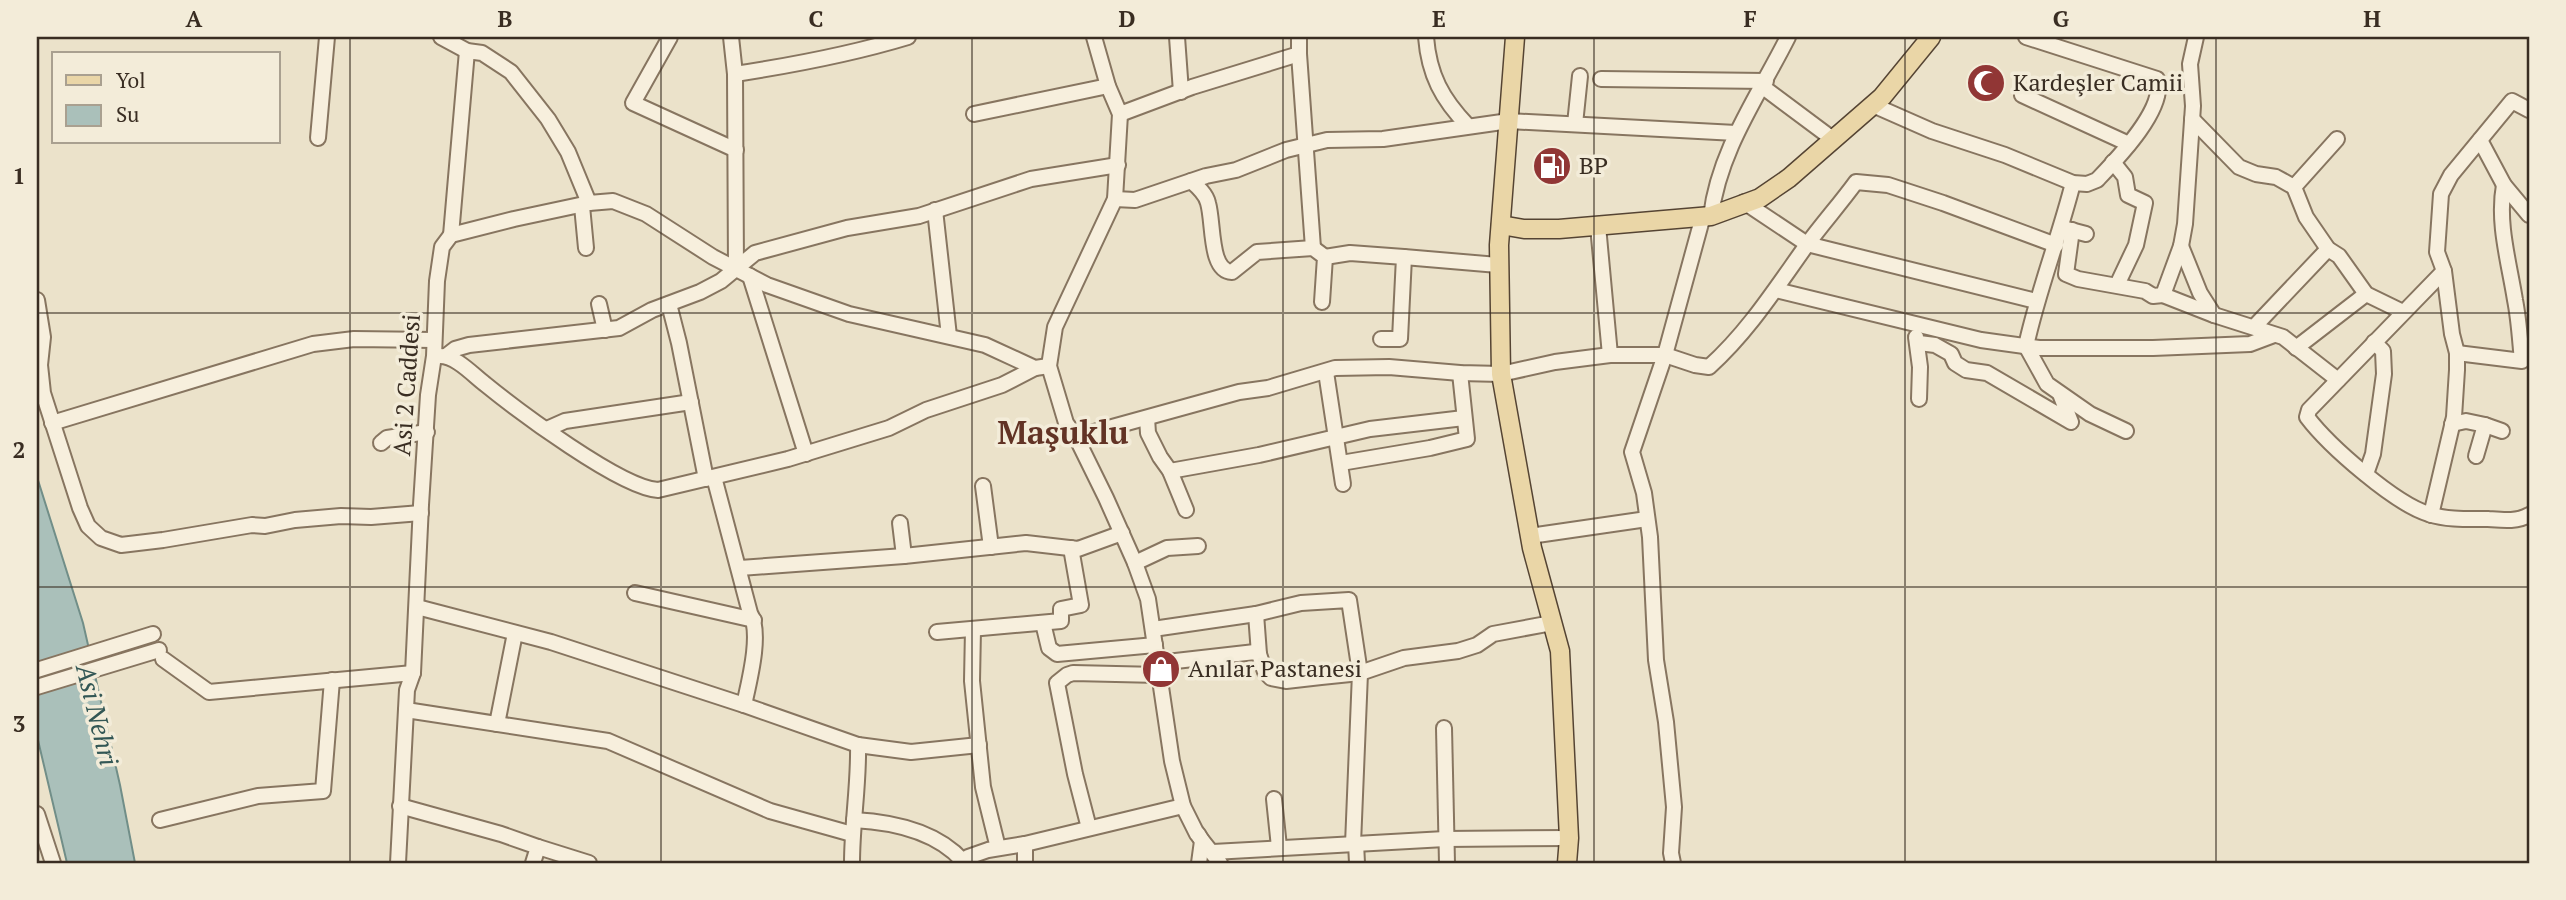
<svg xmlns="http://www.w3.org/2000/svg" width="2566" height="900" viewBox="0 0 2566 900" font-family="'PT Serif',serif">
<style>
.water{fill:#aac0ba;stroke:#718e88;stroke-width:2}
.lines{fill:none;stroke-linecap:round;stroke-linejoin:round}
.minor-casing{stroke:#877560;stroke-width:18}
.major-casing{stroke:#543;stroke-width:21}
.minor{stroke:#f7efdd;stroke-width:14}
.major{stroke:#ead6a7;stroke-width:18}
.grid{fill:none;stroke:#392d22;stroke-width:2;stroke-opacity:0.55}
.labels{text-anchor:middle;stroke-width:7;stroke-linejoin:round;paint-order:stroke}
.poi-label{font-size:24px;fill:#392d22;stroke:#f3ecd9;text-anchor:start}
.street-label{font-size:24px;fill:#392d22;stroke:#f3ecd9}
.water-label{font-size:26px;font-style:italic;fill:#335755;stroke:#f3ecd9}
.district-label{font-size:32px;font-weight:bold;fill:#623325;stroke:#f3ecd9}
.neatline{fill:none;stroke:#392d22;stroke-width:2.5}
.grid-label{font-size:23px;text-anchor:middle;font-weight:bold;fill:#392d22}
</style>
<rect width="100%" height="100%" fill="#ebe2ca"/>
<!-- water -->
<polygon class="water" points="37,477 83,623 120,785 135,863 67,863 37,736"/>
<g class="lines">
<defs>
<g id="minor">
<polyline points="441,37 467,51 482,53 511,72 548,119 568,152 589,203"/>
<polyline points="670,37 633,103 736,150"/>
<polyline points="731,37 735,74 736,269"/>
<polyline points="1094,37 1108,86 1120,114 1115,199 1055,327 1049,366 1066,423 1076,437 1106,498 1135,563 1148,599 1172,761 1183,806 1197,834 1220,863"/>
<polyline points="1177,37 1181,92"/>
<path d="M 1426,37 C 1429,75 1442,99 1468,126"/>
<polyline points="1299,54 1313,248"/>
<path d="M 735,74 C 794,65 852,54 908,37"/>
<polyline points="1601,79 1766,81"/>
<polyline points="1763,87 1834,140"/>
<polyline points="2022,95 2129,144"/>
<path d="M 1873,105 L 1932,131 L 2005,155 L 2073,183 L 2087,184 L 2097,180 C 2116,160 2167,108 2157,79 L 2026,37"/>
<polyline points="974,114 1108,86"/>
<polyline points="1120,114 1192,87 1299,54 1299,37"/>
<polyline points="2192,119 2239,167 2256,174 2276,177 2294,187"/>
<polyline points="1575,124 1580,76"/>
<polyline points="318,138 327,37"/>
<polyline points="2337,139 2294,187 2306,217 2328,249 2339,256 2366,294 2403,312"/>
<polyline points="2480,140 2504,185 2529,215"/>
<polyline points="2113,162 2125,177 2128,195 2145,203 2136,245 2117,285"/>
<path d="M 1191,181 C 1198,187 1206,194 1208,203 C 1214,223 1209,271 1232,272 L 1257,252 L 1313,248 L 1325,257 L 1322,302"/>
<path d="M 2073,183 C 2059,238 2038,291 2026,346 L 2047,384 L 2090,414 L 2126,431"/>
<polyline points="1115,199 1135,200 1206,176 1236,170 1286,150 1327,140 1383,139 1509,121 1736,133"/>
<polyline points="1744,202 1807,244 2036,301"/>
<polyline points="582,206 586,248"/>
<polyline points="935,210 949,336"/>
<path d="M 1711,216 C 1719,150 1759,95 1788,37"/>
<polyline points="1598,226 1610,355"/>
<polyline points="2063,228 2086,234"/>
<polyline points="2072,230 2066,274 2078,279 2145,291 2153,296 2163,295 2181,246 2185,224 2193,106 2190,64 2196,37"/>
<polyline points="451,235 467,51"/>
<polyline points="2181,246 2200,293 2214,315 2283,337 2338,380"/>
<polyline points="1325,257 1350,253 1404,257 1400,339 1381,339"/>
<polyline points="1404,257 1498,265"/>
<path d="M 2444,271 L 2309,410 L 2307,417 C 2329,446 2395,504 2429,514 C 2447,520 2468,519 2488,519 C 2502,520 2517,522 2529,515"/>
<polyline points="750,276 806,454"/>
<polyline points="1776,290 1981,340 2039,348 2153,348 2250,344 2274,335"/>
<polyline points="2163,295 2214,315"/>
<polyline points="37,300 43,337 40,365 43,393 80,508 88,526 101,538 121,545 163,540 252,525 265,526 295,520 341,516 371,517 421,513"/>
<polyline points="599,304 605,330"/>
<polyline points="669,304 679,343 706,479"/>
<polyline points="2254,327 2328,249"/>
<polyline points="1916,337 1920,367 1919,399"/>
<polyline points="1919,343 1935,345 1951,354 1955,363 1966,370 1987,373 2071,422 2060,394"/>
<polyline points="2296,348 2366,294"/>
<path d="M 2457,353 L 2522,361 C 2520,341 2519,320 2515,300 C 2509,262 2497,223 2504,185"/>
<path d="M 440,356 C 456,356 472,374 485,384 C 517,410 621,488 658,490 L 788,459 L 889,428 L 926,410 L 1002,385 L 1035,368"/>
<polyline points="446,356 455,349 469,345 619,328 652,310 700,292 721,281 755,253 847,228 919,216 1031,179 1118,165"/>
<polyline points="1326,372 1343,484"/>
<polyline points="1147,418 1148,433 1160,457 1170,471 1186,510"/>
<polyline points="52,423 313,344 354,339 434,340"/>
<polyline points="2452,424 2466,421 2485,425 2476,456"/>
<polyline points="2485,425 2502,431"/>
<polyline points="547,429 565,421 691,402"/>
<path d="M 1076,437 L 1239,392 L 1268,388 L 1335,368 L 1389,367 L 1460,373 L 1501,374 L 1555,362 L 1610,355 L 1665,355 L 1695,365 L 1709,367 C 1748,332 1776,288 1806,246 C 1822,224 1840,204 1856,182 L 1888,185 L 1943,203 L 2056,245"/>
<polyline points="381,443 387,438 427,432"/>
<polyline points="1341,463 1430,448 1467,439 1460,373"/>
<polyline points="1170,471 1259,455 1370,429 1464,418"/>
<polyline points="2366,474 2373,454 2384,374 2383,351 2374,342"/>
<path d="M 714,477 L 750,613 C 762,633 749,682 744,705 L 858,745 L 911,752 L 979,745"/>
<polyline points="983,486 991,547"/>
<polyline points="2431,515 2454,417 2457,370 2457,353 2452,334 2444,271 2437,252 2441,194 2451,175 2512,101 2529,110"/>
<polyline points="900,523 904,556"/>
<polyline points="1530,536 1647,519"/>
<polyline points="1135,563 1167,548 1198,546"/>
<polyline points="740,568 904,556 1026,543 1078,549 1122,533"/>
<polyline points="635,593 754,620"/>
<polyline points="417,607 551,642 744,705"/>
<polyline points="1256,614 1259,654"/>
<polyline points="1043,623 1049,648 1057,654 1155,645"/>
<polyline points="973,629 972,681 983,787 998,848"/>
<polyline points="1153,629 1256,614 1301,603 1349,600 1360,673 1353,844"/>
<polyline points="937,632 1061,621 1061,609 1081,605 1071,548"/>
<polyline points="163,659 209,692 413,673"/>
<polyline points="1158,663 1255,652 1259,654 1265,672 1271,678 1286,681 1321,677 1360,673 1404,658 1458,651 1477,645 1493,634 1552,623"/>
<polyline points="37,670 153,634"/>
<polyline points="37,687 159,650"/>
<polyline points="406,710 608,741 770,811 852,834"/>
<polyline points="497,724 515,633"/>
<polyline points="1444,728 1447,863"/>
<polyline points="1274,799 1279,847"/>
<polyline points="400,806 501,834 538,847 533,863"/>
<polyline points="37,814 53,863"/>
<polyline points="160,820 258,796 323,791 332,680"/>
<path d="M 854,820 C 893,822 936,831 963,861"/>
<polyline points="1089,828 1075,774 1057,683 1067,675 1073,673 1159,675"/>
<polyline points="1198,834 1202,841 1199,863"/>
<polyline points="1356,843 1357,863"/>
<polyline points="1025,844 1025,863"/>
<polyline points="538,847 589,863"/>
<polyline points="1213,852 1445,839 1569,838"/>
<polyline points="398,863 407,690 413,673 421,505 428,395 434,356 437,281 442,247 451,235 514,219 589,203 613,201 646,214 713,257 767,285 849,314 985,345 1035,368 1049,366"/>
<path d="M 852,863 C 852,823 859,784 858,745"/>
<polyline points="962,863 968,857 988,850 1025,844 1183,806"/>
<polyline points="1673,863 1671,853 1674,807 1666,722 1656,660 1650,537 1644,493 1632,452 1665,355 1703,216"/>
</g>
<g id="major">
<polyline points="1515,37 1499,245 1501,374 1532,548 1560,651 1569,838 1567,863"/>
<polyline points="1501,225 1524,229 1559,229 1711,216 1760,198 1789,178 1882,97 1931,37"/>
</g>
</defs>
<!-- minor casing -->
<use href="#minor" class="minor-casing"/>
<!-- major casing -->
<use href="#major" class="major-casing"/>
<!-- minor -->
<use href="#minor" class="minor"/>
<!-- major -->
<use href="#major" class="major"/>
</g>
<!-- grid -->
<path class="grid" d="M 350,37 L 350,863M 661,37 L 661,863M 972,37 L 972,863M 1283,37 L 1283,863M 1594,37 L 1594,863M 1905,37 L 1905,863M 2216,37 L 2216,863M 37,313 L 2529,313M 37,587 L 2529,587"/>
<!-- icons -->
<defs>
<symbol id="mosque-disc" viewBox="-11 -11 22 22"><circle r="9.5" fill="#913635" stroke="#f3ecd9"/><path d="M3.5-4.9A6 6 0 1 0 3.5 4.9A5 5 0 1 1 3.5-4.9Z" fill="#fff"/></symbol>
<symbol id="fuel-disc" viewBox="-11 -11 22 22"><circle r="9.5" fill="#913635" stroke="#f3ecd9"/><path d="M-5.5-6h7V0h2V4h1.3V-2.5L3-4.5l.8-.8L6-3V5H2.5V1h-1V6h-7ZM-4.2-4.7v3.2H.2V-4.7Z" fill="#fff"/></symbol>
<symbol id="shop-disc" viewBox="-11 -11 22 22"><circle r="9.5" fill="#913635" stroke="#f3ecd9"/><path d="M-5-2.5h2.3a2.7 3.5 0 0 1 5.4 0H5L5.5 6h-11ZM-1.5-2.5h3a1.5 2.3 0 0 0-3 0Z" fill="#fff"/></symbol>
</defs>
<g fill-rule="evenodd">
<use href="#mosque-disc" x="1964" y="61" width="44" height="44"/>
<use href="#fuel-disc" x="1530" y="144" width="44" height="44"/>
<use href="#shop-disc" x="1139" y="647" width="44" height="44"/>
</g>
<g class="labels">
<!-- poi labels -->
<g class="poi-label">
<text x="2013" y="91">Kardeşler Camii</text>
<text x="1579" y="174">BP</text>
<text x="1188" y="677">Anılar Pastanesi</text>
</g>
<!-- street labels -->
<g class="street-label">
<text transform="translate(407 385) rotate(-86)" y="8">Asi 2 Caddesi</text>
</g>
<!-- water labels -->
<g class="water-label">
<text transform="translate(97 715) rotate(76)" y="9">Asi Nehri</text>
</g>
<!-- district labels -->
<g class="district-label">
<text x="1063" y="444">Maşuklu</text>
</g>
</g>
<!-- border -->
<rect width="2566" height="900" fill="none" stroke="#f3ecd9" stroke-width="77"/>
<!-- legend -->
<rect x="52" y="52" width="228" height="91" fill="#f3ecd9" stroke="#a9a090" stroke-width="2"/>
<rect x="66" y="75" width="35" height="10" fill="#ead6a7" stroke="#a9a090" stroke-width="2"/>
<text x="116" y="88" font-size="21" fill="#392d22">Yol</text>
<rect x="66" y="105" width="35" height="21" fill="#aac0ba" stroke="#a9a090" stroke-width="2"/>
<text x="116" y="122" font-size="21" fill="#392d22">Su</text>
<rect x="38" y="38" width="2490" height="824" class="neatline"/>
<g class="grid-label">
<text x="194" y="27">A</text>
<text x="505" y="27">B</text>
<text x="816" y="27">C</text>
<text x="1127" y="27">D</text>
<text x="1439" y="27">E</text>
<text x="1750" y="27">F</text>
<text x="2061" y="27">G</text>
<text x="2372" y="27">H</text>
<text x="19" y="184">1</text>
<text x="19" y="458">2</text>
<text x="19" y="732">3</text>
</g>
</svg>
